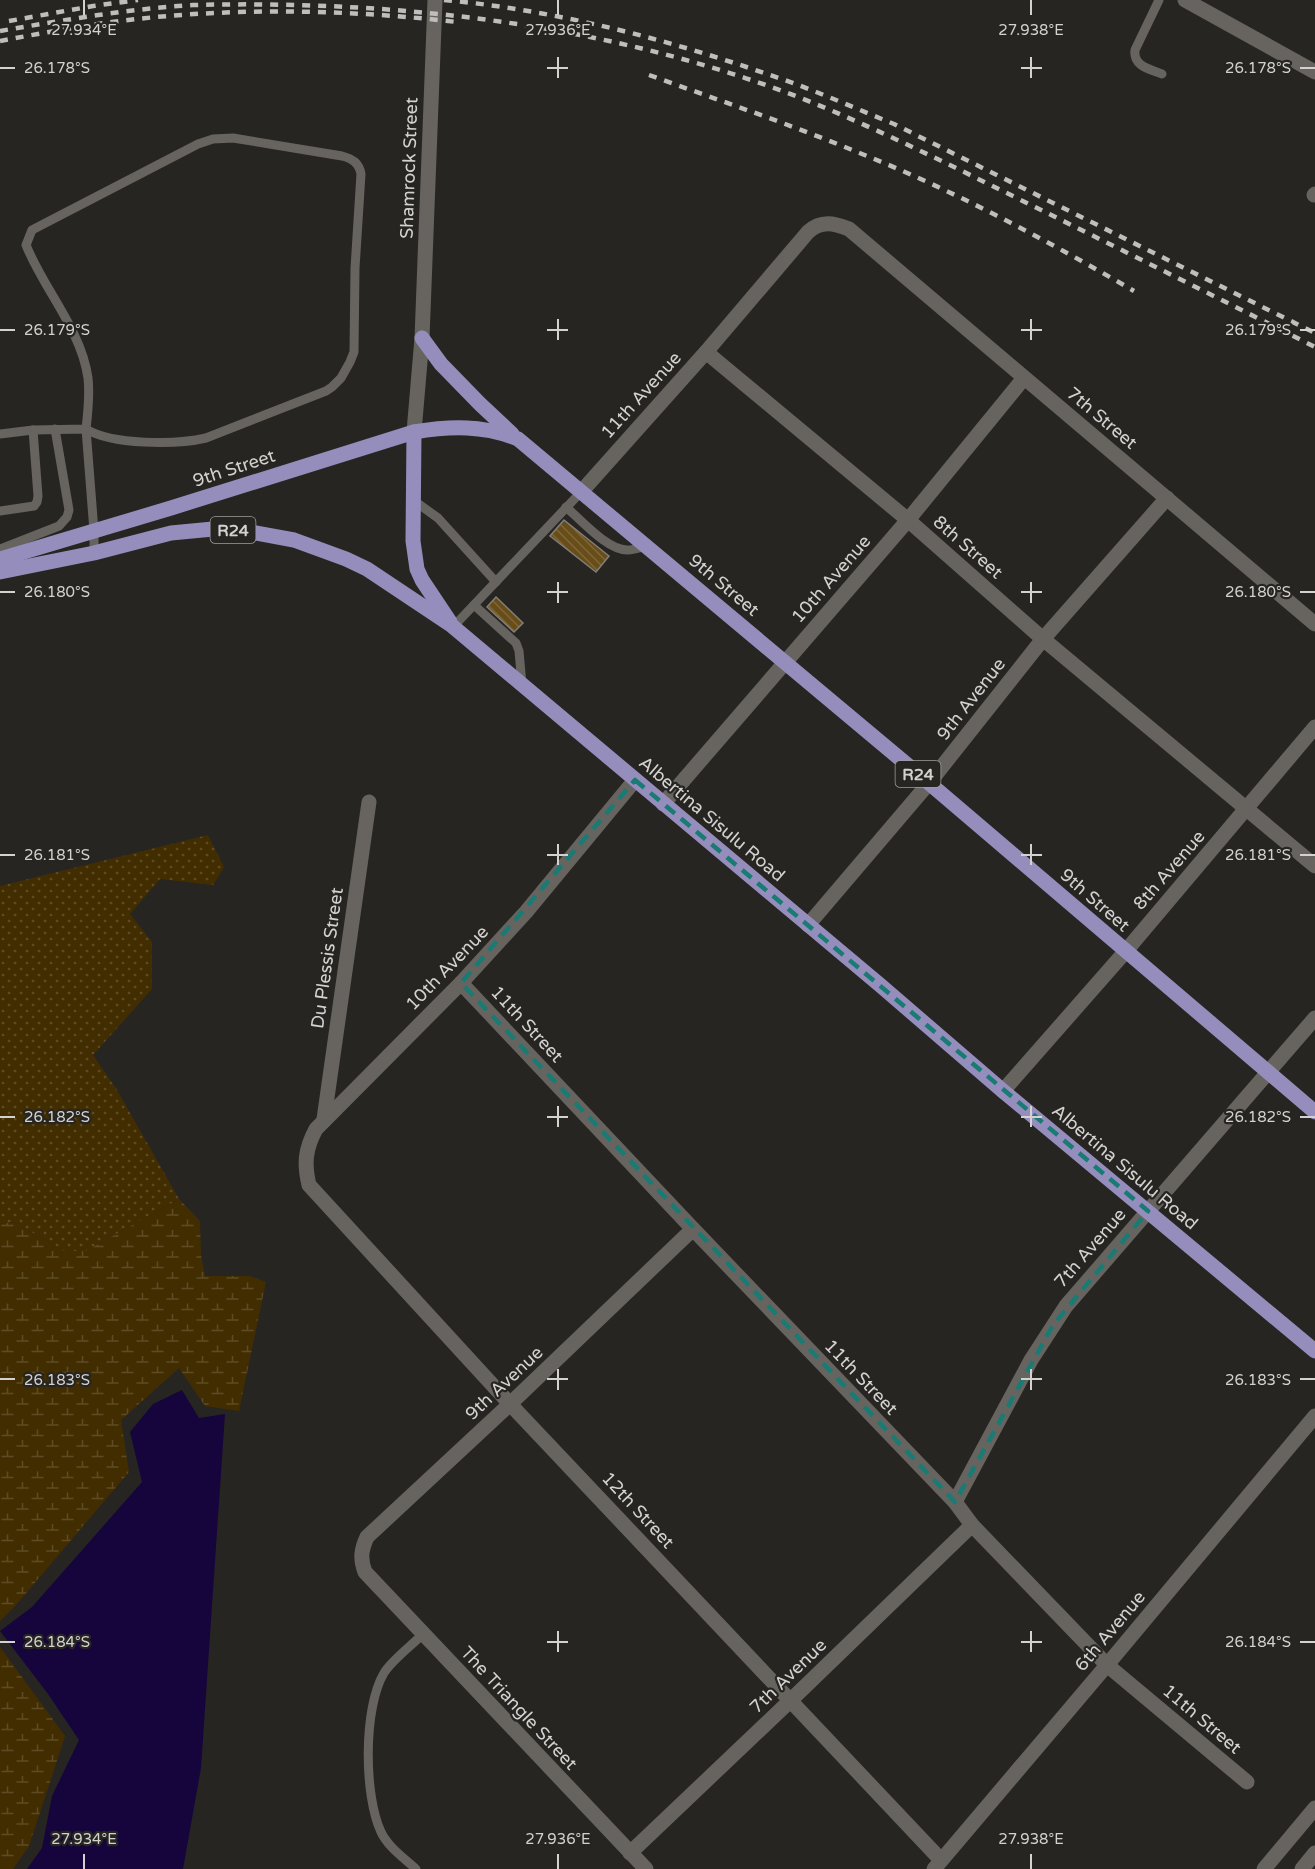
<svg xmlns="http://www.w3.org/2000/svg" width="1315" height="1869" viewBox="0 0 1315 1869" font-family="'Varela Round',sans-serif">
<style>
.grass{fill:url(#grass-dots)}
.wetland{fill:url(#wetland-marsh)}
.water{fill:#16053c}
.building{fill:url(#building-back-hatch);stroke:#827f7b;stroke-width:1.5}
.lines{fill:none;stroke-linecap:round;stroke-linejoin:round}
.service{stroke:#676460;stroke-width:9}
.minor{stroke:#676460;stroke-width:15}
.tertiary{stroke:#676460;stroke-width:15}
.primary{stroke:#958ebc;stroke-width:15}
.rail{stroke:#c0bebc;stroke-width:4.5;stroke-dasharray:8 8;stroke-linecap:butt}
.marked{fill:none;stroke:#197b73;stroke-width:4.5;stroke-dasharray:12 8;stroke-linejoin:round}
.ticks{fill:none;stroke:#d4d2d0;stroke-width:2}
.labels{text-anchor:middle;stroke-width:4.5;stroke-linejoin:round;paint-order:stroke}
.shield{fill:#272522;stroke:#a09e9c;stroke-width:1.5}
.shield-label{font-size:16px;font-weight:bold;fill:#d4d2d0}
.street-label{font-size:18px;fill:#d4d2d0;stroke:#272522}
.ticks-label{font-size:15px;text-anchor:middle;fill:#d4d2d0;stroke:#272522;stroke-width:4.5;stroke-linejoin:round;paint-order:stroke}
</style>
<defs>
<pattern id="grass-dots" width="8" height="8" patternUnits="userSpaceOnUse" patternTransform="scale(1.5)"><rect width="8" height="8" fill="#422d00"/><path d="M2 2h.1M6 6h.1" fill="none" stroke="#5c4b24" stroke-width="1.8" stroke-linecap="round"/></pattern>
<pattern id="wetland-marsh" width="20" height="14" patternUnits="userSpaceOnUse" patternTransform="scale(1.5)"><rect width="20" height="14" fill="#422d00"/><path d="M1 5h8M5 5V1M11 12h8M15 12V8" fill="none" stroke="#5c4b24"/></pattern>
<pattern id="building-back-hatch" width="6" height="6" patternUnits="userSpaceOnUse" patternTransform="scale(1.5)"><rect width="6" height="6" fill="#684d18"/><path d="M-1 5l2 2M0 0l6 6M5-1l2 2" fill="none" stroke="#7d6639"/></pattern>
</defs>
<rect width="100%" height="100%" fill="#272522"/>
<!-- grass -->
<polygon class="grass" points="208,835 224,867 213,885 160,879 130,914 152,942 152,989 93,1055 117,1090 179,1199 86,1251 64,1251 14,1222 0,1224 0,886"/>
<!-- wetland -->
<g class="wetland">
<polygon points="179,1199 200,1221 201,1255 205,1276 250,1276 266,1282 239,1411 205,1406 179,1368 121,1420 129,1472 16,1605 0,1621 0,1224 14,1222 64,1251 86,1251"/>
<polygon points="0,1647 65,1736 29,1846 13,1869 0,1869"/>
</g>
<!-- water -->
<polygon class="water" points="182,1390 199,1418 225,1414 201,1768 183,1869 27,1869 42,1848 52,1796 79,1740 48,1694 0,1631 32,1607 142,1482 130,1432 153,1404"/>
<!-- building -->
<g class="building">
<polygon points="564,520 609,556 596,572 550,536"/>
<polygon points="496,597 523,623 514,632 487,607"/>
</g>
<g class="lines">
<!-- service -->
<g class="service">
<path d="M 1159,0 L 1135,50 C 1133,66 1149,69 1162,74"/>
<polyline points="86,429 94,531 94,553"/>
<path d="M 0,434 L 33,430 L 86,429 C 88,412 90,395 88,378 C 81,329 44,290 26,245 L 32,230 L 198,144 L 213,139 L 233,138 L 342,156 C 353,159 359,163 361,174 L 355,268 L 354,352 L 350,362 L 341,378 L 332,387 L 326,391 L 206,438 C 176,445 112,445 86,429"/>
<polyline points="413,500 438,518 496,582"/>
<path d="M 566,507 C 581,520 608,551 628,550 C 635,550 641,547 647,546"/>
<polyline points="0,511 34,506 37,502 38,496 33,430"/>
<polyline points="0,549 59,526 67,517 69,510 55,429"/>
<polyline points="474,605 516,643 519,651 522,685"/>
<polyline points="453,627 582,491"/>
<path d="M 416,1869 C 404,1858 388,1847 381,1832 C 364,1796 363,1708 384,1673 C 391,1661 412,1645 423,1634"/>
</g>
<!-- minor -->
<g class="minor">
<polyline points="1185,0 1315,72"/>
<polyline points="1314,195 1315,194"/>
<polyline points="706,352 908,520 1043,639 1315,866"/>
<path d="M 582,491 L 706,352 L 808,232 C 821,220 834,223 849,229 L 1315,624"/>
<path d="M 635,780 L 526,912 L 461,983 L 316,1129 C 305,1149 304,1164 309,1185 L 510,1404 L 941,1860"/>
<polyline points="663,804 908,520 1024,378"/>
<polyline points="808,925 929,783 1043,639 1167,498"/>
<polyline points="461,983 693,1229 955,1502 972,1525 1107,1665 1247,1782"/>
<polyline points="1003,1091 1125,952 1315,727"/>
<polyline points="324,1119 369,802"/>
<polyline points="955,1502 1031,1360 1066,1306 1315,1018"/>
<polyline points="630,1853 791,1700 972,1525"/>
<path d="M 646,1869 L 365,1572 C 360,1559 361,1550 367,1537 L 510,1404 L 693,1229"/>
<polyline points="934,1869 1107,1665 1315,1416"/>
</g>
<!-- tertiary -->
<g class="tertiary">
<polyline points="414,432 422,338 435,0"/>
<polyline points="1264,1869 1315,1808"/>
<polyline points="1302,1869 1315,1853"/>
</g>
<!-- primary -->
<g class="primary">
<polyline points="422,338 441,364 480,404 512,434"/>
<polyline points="414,432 413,541 417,569 422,580 450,622"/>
<path d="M 0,559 L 171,508 L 414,432 C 450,426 484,425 518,439 L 929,783 L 1315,1112"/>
<polyline points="0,572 94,553 171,533 213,529 250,532 294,540 346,559 367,569 451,625 880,985 1003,1091 1315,1351"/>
</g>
<!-- rail -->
<g class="rail">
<path d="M 444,0 C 554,10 663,38 767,74 C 810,88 852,107 894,124 L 1315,333"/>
<polyline points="9,21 93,6 138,0"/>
<path d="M 0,31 C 64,20 128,9 193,5 C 399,0 609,24 801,98 C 881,130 958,169 1035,207 C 1128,253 1222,300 1315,347"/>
<path d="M 0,41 C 37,34 75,27 112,22 C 226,7 343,9 457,22"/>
<path d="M 649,75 C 721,101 792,125 862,154 C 955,191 1048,241 1134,291"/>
</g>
</g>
<!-- marked area -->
<path class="marked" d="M 635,780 L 1148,1211 L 1053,1325 L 955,1502 L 461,983 Z"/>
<!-- ticks -->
<path class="ticks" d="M 84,0 L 84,15M 558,0 L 558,15M 1031,0 L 1031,15M 558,57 L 558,78M 1031,57 L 1031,78M 0,68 L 15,68M 547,68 L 568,68M 1021,68 L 1042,68M 1300,68 L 1315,68M 558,319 L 558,340M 1031,319 L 1031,340M 0,330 L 15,330M 547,330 L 568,330M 1021,330 L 1042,330M 1300,330 L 1315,330M 558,582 L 558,603M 1031,582 L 1031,603M 0,592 L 15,592M 547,592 L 568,592M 1021,592 L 1042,592M 1300,592 L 1315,592M 558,844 L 558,865M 1031,844 L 1031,865M 0,855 L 15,855M 547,855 L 568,855M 1021,855 L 1042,855M 1300,855 L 1315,855M 558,1106 L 558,1127M 1031,1106 L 1031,1127M 0,1117 L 15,1117M 547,1117 L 568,1117M 1021,1117 L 1042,1117M 1300,1117 L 1315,1117M 558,1369 L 558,1390M 1031,1369 L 1031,1390M 0,1379 L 15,1379M 547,1379 L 568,1379M 1021,1379 L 1042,1379M 1300,1379 L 1315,1379M 558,1631 L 558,1652M 1031,1631 L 1031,1652M 0,1642 L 15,1642M 547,1642 L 568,1642M 1021,1642 L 1042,1642M 1300,1642 L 1315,1642M 84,1854 L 84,1869M 558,1854 L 558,1869M 1031,1854 L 1031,1869"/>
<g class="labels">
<!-- shield labels -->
<g class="shield">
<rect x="210.5" y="517" width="45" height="26" rx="4.5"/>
<rect x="895.5" y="761" width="45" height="26" rx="4.5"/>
</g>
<g class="shield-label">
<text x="233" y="536">R24</text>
<text x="918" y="780">R24</text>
</g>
<!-- street labels -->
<g class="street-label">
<text transform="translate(409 168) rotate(-88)" y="6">Shamrock Street</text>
<text transform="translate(641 395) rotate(-48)" y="6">11th Avenue</text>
<text transform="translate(1102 418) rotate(40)" y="6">7th Street</text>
<text transform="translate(234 468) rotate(-18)" y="6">9th Street</text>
<text transform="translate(968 547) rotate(41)" y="6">8th Street</text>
<text transform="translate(831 579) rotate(-49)" y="6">10th Avenue</text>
<text transform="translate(724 585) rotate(40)" y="6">9th Street</text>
<text transform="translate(971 699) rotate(-52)" y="6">9th Avenue</text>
<text transform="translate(712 819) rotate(40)" y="6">Albertina Sisulu Road</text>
<text transform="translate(1169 870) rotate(-49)" y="6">8th Avenue</text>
<text transform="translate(1095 900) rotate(41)" y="6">9th Street</text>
<text transform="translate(327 958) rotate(-82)" y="6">Du Plessis Street</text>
<text transform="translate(447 968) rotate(-46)" y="6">10th Avenue</text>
<text transform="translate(527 1024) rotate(47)" y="6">11th Street</text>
<text transform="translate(1125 1167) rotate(40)" y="6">Albertina Sisulu Road</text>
<text transform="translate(1090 1248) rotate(-49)" y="6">7th Avenue</text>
<text transform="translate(861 1377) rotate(46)" y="6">11th Street</text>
<text transform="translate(504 1383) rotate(-43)" y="6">9th Avenue</text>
<text transform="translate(638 1510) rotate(47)" y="6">12th Street</text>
<text transform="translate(1110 1631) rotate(-50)" y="6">6th Avenue</text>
<text transform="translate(788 1676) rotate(-44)" y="6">7th Avenue</text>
<text transform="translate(519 1708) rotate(47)" y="6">The Triangle Street</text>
<text transform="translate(1202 1719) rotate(40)" y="6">11th Street</text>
</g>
</g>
<g class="ticks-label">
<text x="84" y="35">27.934°E</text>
<text x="558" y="35">27.936°E</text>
<text x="1031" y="35">27.938°E</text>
<text x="57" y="73">26.178°S</text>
<text x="1258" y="73">26.178°S</text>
<text x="57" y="335">26.179°S</text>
<text x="1258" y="335">26.179°S</text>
<text x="57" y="597">26.180°S</text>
<text x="1258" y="597">26.180°S</text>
<text x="57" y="860">26.181°S</text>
<text x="1258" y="860">26.181°S</text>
<text x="57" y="1122">26.182°S</text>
<text x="1258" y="1122">26.182°S</text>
<text x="57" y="1385">26.183°S</text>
<text x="1258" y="1385">26.183°S</text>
<text x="57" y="1647">26.184°S</text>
<text x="1258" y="1647">26.184°S</text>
<text x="84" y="1844">27.934°E</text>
<text x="558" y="1844">27.936°E</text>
<text x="1031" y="1844">27.938°E</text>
</g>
</svg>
